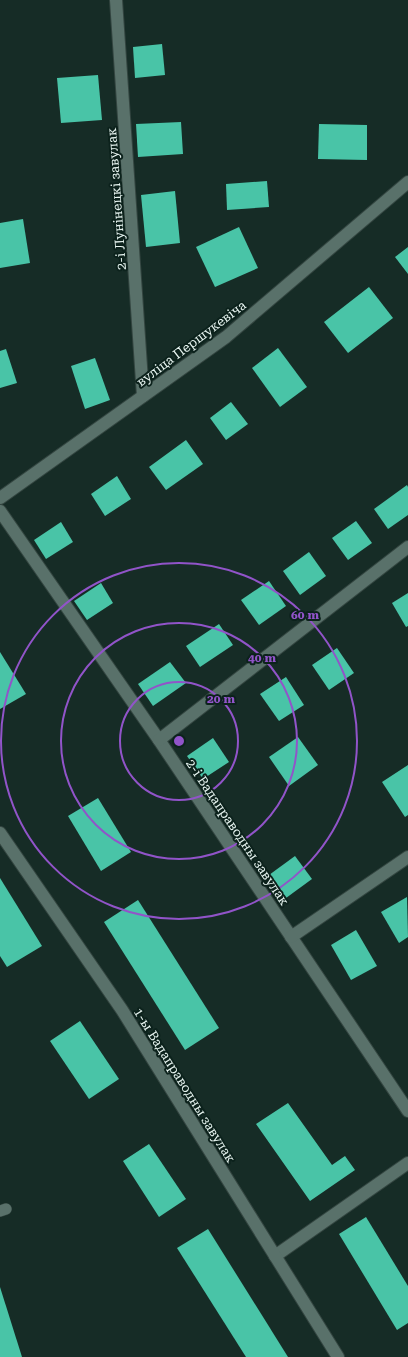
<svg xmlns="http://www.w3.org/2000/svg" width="408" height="1357" viewBox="0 0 408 1357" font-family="'Roboto Serif',serif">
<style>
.building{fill:#49c4a7}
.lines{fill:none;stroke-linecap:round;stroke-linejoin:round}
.lane-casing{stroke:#344641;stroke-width:12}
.street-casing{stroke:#344641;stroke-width:14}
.secondary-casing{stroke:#344641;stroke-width:14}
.lane{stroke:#59716a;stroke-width:11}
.street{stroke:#59716a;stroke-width:12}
.secondary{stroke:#59716a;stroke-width:12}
.ring{fill:none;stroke:#9154c9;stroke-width:2}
.labels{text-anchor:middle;stroke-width:4;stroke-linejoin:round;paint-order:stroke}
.street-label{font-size:13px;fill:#e9f6f2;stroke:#0c221c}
.centre{fill:#9154c9;stroke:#0c221c;stroke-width:2}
.ring-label{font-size:12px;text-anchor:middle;font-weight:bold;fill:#9154c9;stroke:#0c221c;stroke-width:4;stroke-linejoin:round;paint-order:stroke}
</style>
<rect width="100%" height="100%" fill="#162c26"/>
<!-- building -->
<g class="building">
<polygon points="162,44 165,75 135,78 133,47"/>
<polygon points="98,75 102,120 61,123 57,78"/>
<polygon points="181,122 183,154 138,157 136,124"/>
<polygon points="319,124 367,125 367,160 318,159"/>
<polygon points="267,181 269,207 227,210 226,184"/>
<polygon points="175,191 180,243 146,247 141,195"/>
<polygon points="23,219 30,263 0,268 0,223"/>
<polygon points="239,227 258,268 215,287 196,247"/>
<polygon points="408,247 408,274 395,257"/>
<polygon points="369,287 393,318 348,353 324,322"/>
<polygon points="278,348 307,387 280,407 252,368"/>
<polygon points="6,349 17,383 0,388 0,351"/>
<polygon points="95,358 110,400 85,409 71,366"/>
<polygon points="231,402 248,424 226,440 210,418"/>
<polygon points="186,440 203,464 166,490 149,467"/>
<polygon points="117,476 131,499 105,516 91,494"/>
<polygon points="407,485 408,487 408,515 388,529 374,509"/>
<polygon points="356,521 372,543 348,560 332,538"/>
<polygon points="61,522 73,542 46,559 34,540"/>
<polygon points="309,552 326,576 300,595 283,571"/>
<polygon points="269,581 286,606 259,625 241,600"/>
<polygon points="101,583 113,603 87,620 74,601"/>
<polygon points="408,593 408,626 406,627 392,603"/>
<polygon points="219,624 233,645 200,667 186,646"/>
<polygon points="337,648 354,673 329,690 312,665"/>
<polygon points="0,652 26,694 0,709"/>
<polygon points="170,662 186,683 153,706 138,684"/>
<polygon points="286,677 304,705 279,721 260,694"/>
<polygon points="298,737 318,765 289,786 269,757"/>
<polygon points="213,738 229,762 203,779 187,756"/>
<polygon points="408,765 408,815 405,817 382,782"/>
<polygon points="98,798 131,852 101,871 68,816"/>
<polygon points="295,856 312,879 286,898 269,875"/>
<polygon points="0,878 42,946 7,967 0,956"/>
<polygon points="407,897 408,937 399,943 381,912"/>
<polygon points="138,900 219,1028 185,1050 104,922"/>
<polygon points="356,930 377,966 351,980 331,945"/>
<polygon points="80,1021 119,1079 89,1099 50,1041"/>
<polygon points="288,1103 332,1165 345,1156 355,1170 310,1201 256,1124"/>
<polygon points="149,1144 186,1199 159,1217 123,1161"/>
<polygon points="366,1217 408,1286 408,1323 397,1330 339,1234"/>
<polygon points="208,1229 288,1357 246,1357 177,1248"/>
<polygon points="0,1287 22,1357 0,1357"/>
</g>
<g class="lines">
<defs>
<polyline id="lane" points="0,1211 6,1209"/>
<g id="street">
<polyline points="116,0 143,396"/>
<polyline points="0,511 159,740 408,1111"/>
<polyline points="159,740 408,547"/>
<polyline points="291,937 408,857"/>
<polyline points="275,1256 408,1163"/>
</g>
<g id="secondary">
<polyline points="0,498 226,337 408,182"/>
<polyline points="0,833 122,1010 338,1357"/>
</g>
</defs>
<!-- lane casing -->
<use href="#lane" class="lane-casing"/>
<!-- street casing -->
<use href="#street" class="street-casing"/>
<!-- secondary casing -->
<use href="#secondary" class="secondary-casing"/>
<!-- lane -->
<use href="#lane" class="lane"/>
<!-- street -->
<use href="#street" class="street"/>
<!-- secondary -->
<use href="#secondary" class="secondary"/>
</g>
<!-- distance rings -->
<g class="ring">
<circle cx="179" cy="741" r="59"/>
<circle cx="179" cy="741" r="118"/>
<circle cx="179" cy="741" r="178"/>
</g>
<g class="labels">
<!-- street labels -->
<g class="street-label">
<text transform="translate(116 199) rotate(-94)" y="5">2-і Лунінецкі завулак</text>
<text transform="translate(191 343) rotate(-37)" y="5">вуліца Першукевіча</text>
<text transform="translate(238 832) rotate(56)" y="5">2-і Вадаправодны завулак</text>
<text transform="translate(185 1085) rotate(58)" y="5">1-ы Вадаправодны завулак</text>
</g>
</g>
<circle cx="179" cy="741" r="6" class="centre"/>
<g class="ring-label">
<text x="305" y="619">60 m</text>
<text x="262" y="662">40 m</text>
<text x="221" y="703">20 m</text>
</g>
</svg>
